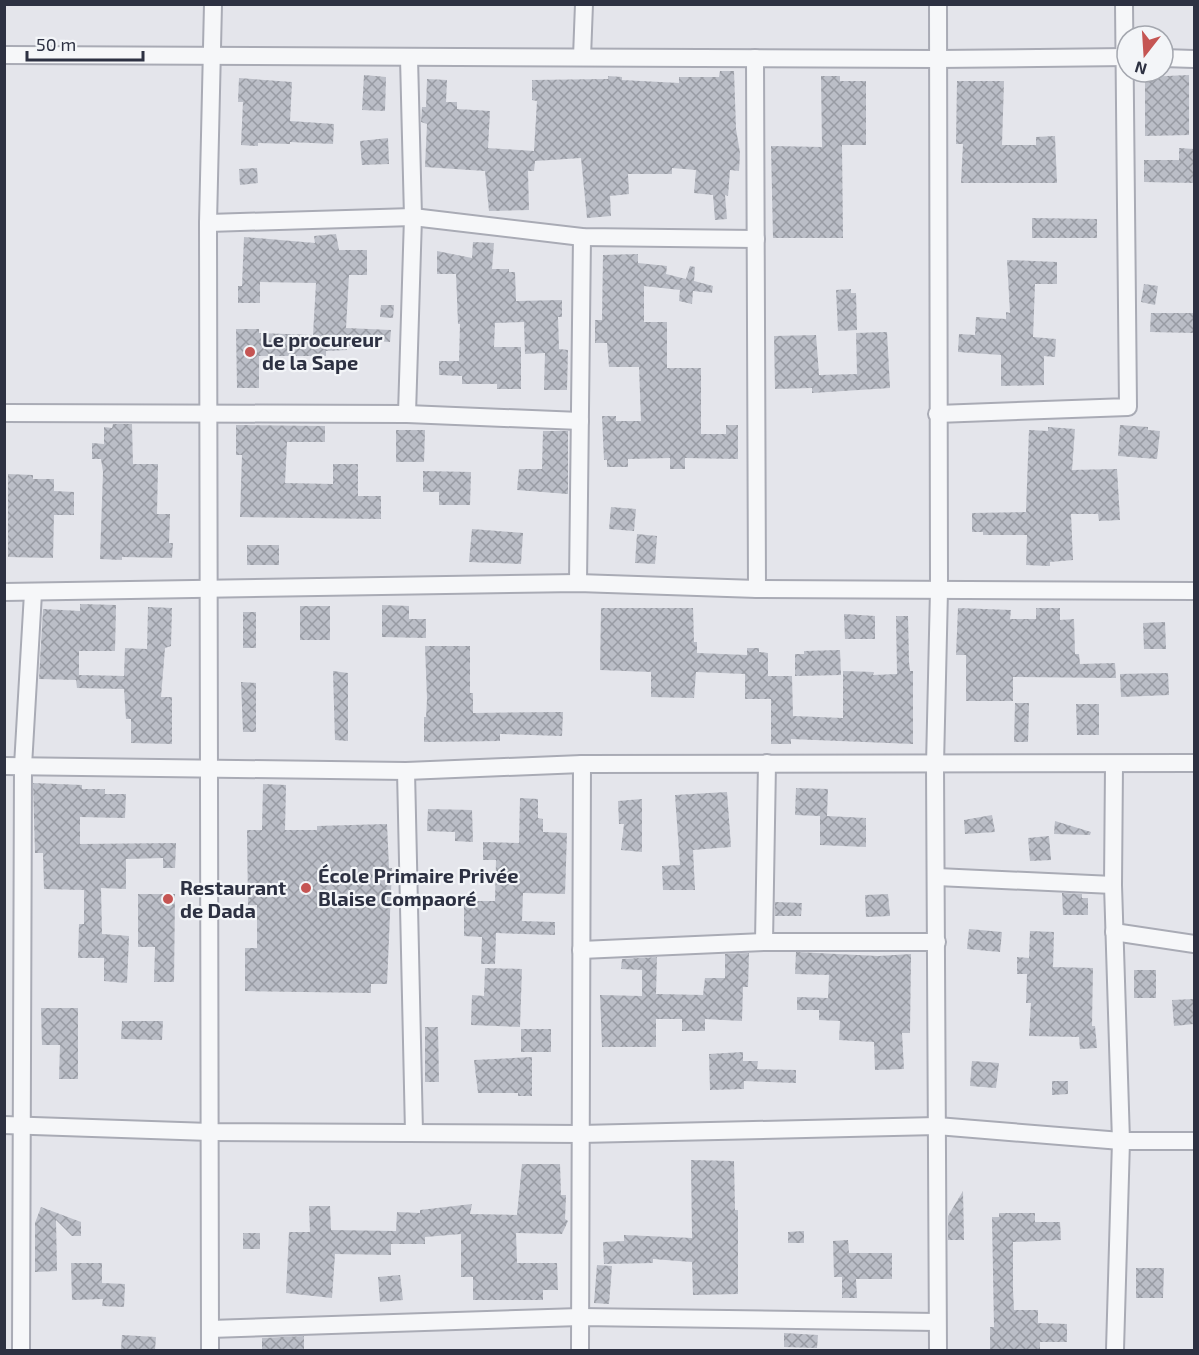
<svg xmlns="http://www.w3.org/2000/svg" width="1199" height="1355" viewBox="0 0 1199 1355" font-family="'Exo 2',sans-serif">
<style>
.building{fill:url(#building-cross-hatch)}
.lines{fill:none;stroke-linecap:round;stroke-linejoin:round}
.minor-casing{stroke:#a9abb5;stroke-width:20}
.minor{stroke:#f6f7f9;stroke-width:16}
.poi-dot{fill:#c55553;stroke:#f3f5f8;stroke-width:2}
.labels{text-anchor:middle;stroke-width:4.5;stroke-linejoin:round;paint-order:stroke}
.poi-label{font-size:20px;font-weight:bold;fill:#2d3142;stroke:#f3f5f8;text-anchor:start}
</style>
<defs>
<pattern id="building-cross-hatch" width="8" height="8" patternUnits="userSpaceOnUse" patternTransform="scale(1.5)"><rect width="8" height="8" fill="#bbbec7"/><path d="M0 0l8 8M0 8l8-8" fill="none" stroke="#989ba3"/></pattern>
</defs>
<rect width="100%" height="100%" fill="#e4e5eb"/>
<!-- building -->
<g class="building">
<polygon points="720,71 734,71 736,129 740,153 739,171 730,170 728,196 725,195 727,219 715,220 713,195 694,193 696,170 672,168 672,174 628,174 629,194 610,196 611,216 587,218 581,158 535,161 534,171 528,171 529,210 489,211 485,171 425,167 427,124 421,122 422,107 426,107 427,79 447,80 446,102 457,102 457,109 490,111 488,148 534,151 537,101 532,100 532,80 608,79 608,76 622,77 622,80 679,83 679,77 719,77"/>
<polygon points="364,75 386,77 385,111 362,110"/>
<polygon points="1189,75 1189,135 1145,136 1145,77"/>
<polygon points="821,76 840,76 840,81 866,81 866,145 842,145 843,238 773,238 771,146 822,147"/>
<polygon points="239,78 292,82 290,121 334,124 333,144 290,142 290,144 258,143 258,146 241,145 243,102 238,102"/>
<polygon points="957,81 1004,81 1002,145 1036,145 1036,137 1055,136 1057,183 961,183 963,144 956,144"/>
<polygon points="388,138 389,164 362,165 360,141"/>
<polygon points="1179,148 1194,149 1194,183 1144,182 1144,160 1179,160"/>
<polygon points="257,168 258,183 240,185 239,169"/>
<polygon points="1032,218 1097,219 1097,238 1032,238"/>
<polygon points="336,234 339,250 367,250 367,275 349,275 346,328 391,330 390,342 377,341 377,348 347,346 347,350 326,351 326,356 259,356 259,388 237,388 236,329 259,329 259,333 313,335 316,283 260,282 260,303 238,303 238,286 242,286 244,237 315,243 314,236"/>
<polygon points="473,242 494,243 492,269 509,269 509,272 515,272 516,301 562,300 562,317 558,317 559,349 568,350 567,390 544,390 545,353 525,354 524,322 495,323 494,347 521,347 521,389 497,389 497,384 462,384 462,376 439,375 439,361 459,361 460,324 458,324 456,274 437,274 437,251 472,258"/>
<polygon points="638,254 638,263 667,266 666,274 686,279 690,266 695,267 694,281 713,286 712,293 693,291 692,304 679,301 680,290 644,286 644,322 667,322 667,368 701,368 701,434 726,434 726,425 738,425 738,459 685,458 685,469 670,469 670,458 628,459 628,467 607,467 607,460 604,460 602,416 616,416 616,421 641,421 639,367 609,367 607,343 595,343 595,320 602,320 603,255"/>
<polygon points="1007,260 1057,262 1057,284 1035,284 1033,337 1056,339 1055,357 1044,356 1044,385 1001,386 1001,355 958,352 959,334 975,335 976,317 1006,319 1006,312 1010,313"/>
<polygon points="1144,284 1158,286 1155,305 1141,302"/>
<polygon points="851,289 851,293 856,293 857,330 838,331 836,290"/>
<polygon points="381,305 394,305 393,318 380,317"/>
<polygon points="1151,313 1194,313 1194,333 1150,332"/>
<polygon points="887,332 890,388 812,393 812,388 775,389 774,336 816,335 819,375 857,374 856,333"/>
<polygon points="113,424 132,424 133,464 158,464 157,514 170,514 169,543 173,543 172,558 122,557 122,560 100,559 103,472 101,459 92,459 92,443 104,444 104,427 112,428"/>
<polygon points="236,425 325,426 325,442 287,442 285,483 333,484 333,464 358,464 358,496 381,496 381,519 240,517 242,455 236,455"/>
<polygon points="1120,425 1148,427 1148,430 1160,431 1157,459 1118,456"/>
<polygon points="1048,427 1075,429 1072,470 1117,469 1120,520 1099,521 1098,514 1071,514 1073,560 1050,562 1050,566 1026,565 1027,535 983,535 983,532 972,532 972,513 1026,512 1029,430 1048,431"/>
<polygon points="396,430 425,430 424,462 396,462"/>
<polygon points="543,431 568,431 568,494 517,490 519,469 542,469"/>
<polygon points="423,471 471,472 470,505 439,505 439,492 423,492"/>
<polygon points="8,474 33,475 33,479 54,479 54,491 74,492 74,515 54,515 53,558 8,557"/>
<polygon points="611,507 636,509 634,531 609,529"/>
<polygon points="472,529 523,533 521,564 469,562"/>
<polygon points="637,534 657,536 655,564 635,563"/>
<rect x="247" y="545" width="32" height="20"/>
<polygon points="80,604 116,605 115,651 79,651 79,675 124,676 125,648 147,649 148,607 172,608 171,646 165,648 161,697 172,697 172,744 131,743 131,719 126,719 124,689 77,688 76,680 39,679 43,609 80,611"/>
<polygon points="382,605 409,606 409,619 426,619 426,638 382,637"/>
<rect x="300" y="606" width="30" height="34"/>
<polygon points="601,608 693,608 694,642 697,642 697,653 747,655 747,648 759,648 759,652 768,653 768,676 792,676 793,716 843,718 843,671 874,672 873,675 897,674 896,616 908,616 909,662 910,671 913,671 913,744 791,739 791,744 771,744 771,699 745,699 745,674 696,672 694,698 651,697 651,672 600,670"/>
<polygon points="958,608 1011,610 1010,619 1036,619 1036,608 1060,608 1060,620 1074,619 1075,654 1079,654 1080,664 1115,663 1116,678 1013,677 1013,701 966,701 966,655 956,655"/>
<rect x="243" y="612" width="13" height="36"/>
<polygon points="844,614 875,616 875,639 845,639"/>
<polygon points="1165,622 1166,649 1144,649 1143,623"/>
<polygon points="425,646 470,646 470,693 473,693 473,713 563,712 562,736 500,734 500,741 424,742 424,717 426,717 427,699"/>
<polygon points="840,650 841,675 795,676 795,654 804,654 804,651"/>
<polygon points="333,671 348,673 348,741 335,740"/>
<polygon points="1168,673 1169,695 1121,697 1120,674"/>
<polygon points="241,682 256,683 256,732 243,732"/>
<polygon points="1015,703 1029,703 1028,742 1014,742"/>
<polygon points="1076,704 1099,704 1099,735 1077,735"/>
<polygon points="33,783 82,785 82,789 105,789 105,794 126,794 125,818 80,817 80,844 176,843 175,868 163,868 163,858 126,859 126,889 101,888 102,934 129,936 127,983 104,981 104,958 78,958 79,924 84,924 84,890 44,889 43,853 35,853"/>
<polygon points="263,784 286,785 285,830 317,830 317,826 387,824 389,868 392,868 387,984 371,984 371,993 245,991 245,948 257,948 257,905 248,905 247,830 262,830"/>
<polygon points="796,788 828,789 827,816 866,818 866,847 820,845 820,816 795,815"/>
<polygon points="727,792 731,847 693,850 695,890 663,890 662,866 680,865 675,795"/>
<polygon points="520,798 538,799 538,818 543,819 543,832 567,833 565,894 523,893 522,921 555,922 555,935 496,933 495,964 481,964 482,937 464,936 464,901 495,901 496,860 483,860 483,842 519,843"/>
<polygon points="642,799 642,852 621,850 624,824 619,824 618,801"/>
<polygon points="428,809 472,810 473,842 455,841 455,832 427,831"/>
<polygon points="992,815 995,832 965,834 964,820"/>
<polygon points="1055,821 1091,832 1090,835 1054,834"/>
<polygon points="1049,836 1051,860 1030,861 1028,838"/>
<polygon points="1062,893 1082,894 1082,898 1088,898 1088,915 1063,915"/>
<polygon points="138,894 175,894 174,982 154,982 155,947 138,947"/>
<polygon points="888,894 890,916 866,917 865,895"/>
<polygon points="775,902 802,903 801,916 775,916"/>
<polygon points="969,929 1002,932 1000,952 967,949"/>
<polygon points="1030,931 1054,932 1053,967 1093,968 1092,1026 1095,1026 1097,1048 1080,1049 1079,1037 1029,1036 1031,1003 1026,1003 1027,974 1017,974 1017,957 1029,958"/>
<polygon points="796,952 878,956 911,954 910,1033 902,1033 904,1069 875,1070 874,1042 839,1040 840,1021 819,1020 819,1010 797,1010 797,997 828,998 829,975 795,974"/>
<polygon points="749,953 748,987 743,987 742,1021 705,1019 705,1031 682,1031 682,1019 656,1019 656,1047 602,1047 600,995 642,996 642,970 621,969 622,959 657,957 656,994 703,995 705,978 725,978 725,954"/>
<polygon points="485,968 522,969 520,1027 471,1025 472,995 484,996"/>
<rect x="1134" y="970" width="22" height="28"/>
<polygon points="1194,999 1194,1024 1174,1026 1172,1000"/>
<polygon points="41,1008 78,1008 78,1079 59,1079 60,1045 42,1045"/>
<polygon points="122,1021 163,1021 162,1040 121,1039"/>
<polygon points="425,1027 438,1027 439,1082 425,1082"/>
<rect x="521" y="1029" width="30" height="23"/>
<polygon points="743,1052 743,1061 758,1061 757,1069 796,1070 796,1083 744,1081 744,1089 710,1090 709,1054"/>
<polygon points="532,1057 532,1096 518,1096 518,1093 478,1093 474,1060"/>
<polygon points="972,1061 999,1063 996,1088 970,1086"/>
<polygon points="1052,1081 1068,1081 1068,1094 1052,1095"/>
<polygon points="691,1160 734,1161 735,1210 738,1210 738,1294 693,1295 692,1262 653,1259 653,1263 604,1264 603,1242 624,1241 624,1235 692,1238"/>
<polygon points="522,1164 560,1164 561,1195 566,1195 565,1219 568,1221 562,1234 516,1233 517,1263 557,1263 558,1290 543,1290 543,1300 473,1300 473,1277 461,1277 461,1234 425,1237 425,1244 391,1244 391,1255 335,1254 332,1298 286,1293 289,1232 310,1232 309,1206 330,1206 331,1230 396,1231 397,1212 420,1213 420,1210 472,1204 470,1214 517,1215"/>
<polygon points="963,1191 964,1240 948,1240 948,1216"/>
<polygon points="41,1207 81,1222 81,1236 72,1236 56,1220 57,1271 35,1272 35,1223"/>
<polygon points="999,1213 1035,1213 1035,1222 1060,1222 1061,1240 1013,1242 1013,1290 1014,1310 1038,1310 1038,1323 1067,1324 1067,1342 1040,1342 1040,1350 990,1350 990,1327 994,1327 992,1217 999,1217"/>
<polygon points="804,1231 804,1243 788,1243 788,1232"/>
<rect x="243" y="1233" width="17" height="16"/>
<polygon points="848,1240 849,1253 892,1253 892,1279 856,1279 857,1298 842,1298 842,1277 834,1277 833,1241"/>
<polygon points="71,1263 102,1263 102,1283 125,1284 124,1307 102,1306 103,1299 72,1300"/>
<polygon points="597,1265 612,1266 609,1304 594,1303"/>
<polygon points="1136,1268 1164,1268 1163,1298 1136,1298"/>
<polygon points="400,1275 403,1300 380,1302 378,1277"/>
<polygon points="784,1333 818,1335 817,1348 784,1347"/>
<polygon points="122,1335 156,1337 155,1350 121,1350"/>
<polygon points="304,1336 304,1350 262,1350 262,1338"/>
</g>
<g class="lines">
<defs>
<g id="minor">
<polyline points="4,55 937,59 1127,57"/>
<polyline points="582,57 584,4"/>
<polyline points="755,58 757,589"/>
<polyline points="1163,58 1194,59"/>
<polyline points="208,223 413,217 582,237 756,239"/>
<polyline points="4,413 407,414 580,421"/>
<polyline points="407,414 413,217 409,58"/>
<polyline points="937,414 1128,407 1124,4"/>
<polyline points="578,583 582,237"/>
<polyline points="4,592 578,583 757,589 1194,591"/>
<polyline points="1114,765 1113,885 1121,1141 1115,1350"/>
<polyline points="4,766 406,771 582,764 1194,763"/>
<polyline points="406,771 414,1132"/>
<polyline points="937,877 1113,885"/>
<polyline points="1114,932 1194,944"/>
<polyline points="764,942 767,763"/>
<polyline points="581,950 764,942 937,942"/>
<polyline points="4,1125 210,1132 580,1134 937,1126 1121,1141 1194,1141"/>
<polyline points="210,1329 580,1317 937,1322"/>
<polyline points="21,1350 23,766 33,593"/>
<polyline points="210,1350 208,223 213,4"/>
<polyline points="580,1350 582,764"/>
<polyline points="938,1350 935,765 939,590 938,4"/>
</g>
</defs>
<!-- minor casing -->
<use href="#minor" class="minor-casing"/>
<!-- minor -->
<use href="#minor" class="minor"/>
</g>
<!-- markers -->
<g class="poi-dot">
<circle cx="250" cy="352" r="6"/>
<circle cx="306" cy="888" r="6"/>
<circle cx="168" cy="899" r="6"/>
</g>
<g class="labels">
<!-- poi labels -->
<g class="poi-label">
<text x="262" y="347">Le procureur<tspan x="262" dy="23">de la Sape</tspan></text>
<text x="318" y="883">École Primaire Privée<tspan x="318" dy="23">Blaise Compaoré</tspan></text>
<text x="180" y="895">Restaurant<tspan x="180" dy="23">de Dada</tspan></text>
</g>
</g>
<!-- border -->
<rect width="1199" height="1355" fill="none" stroke="#2d3142" stroke-width="12"/>
<!-- north arrow -->
<g transform="translate(1145 54) rotate(197)"><circle r="28" fill="#f3f5f8" stroke="#a4a7af" stroke-width="1.5"/>
<path d="M0-4.5L10 22L0 15L-10 22Z" fill="#c55553"/>
<text y="-9" font-size="16" font-weight="bold" text-anchor="middle" fill="#2d3142">N</text>
</g>
<!-- scale -->
<path d="M27 51v9h116v-9" fill="none" stroke="#2d3142" stroke-width="3"/>
<text x="36" y="51" font-size="18" fill="#2d3142" stroke="#f3f5f8" stroke-width="4.5" paint-order="stroke">50 m</text>
</svg>
